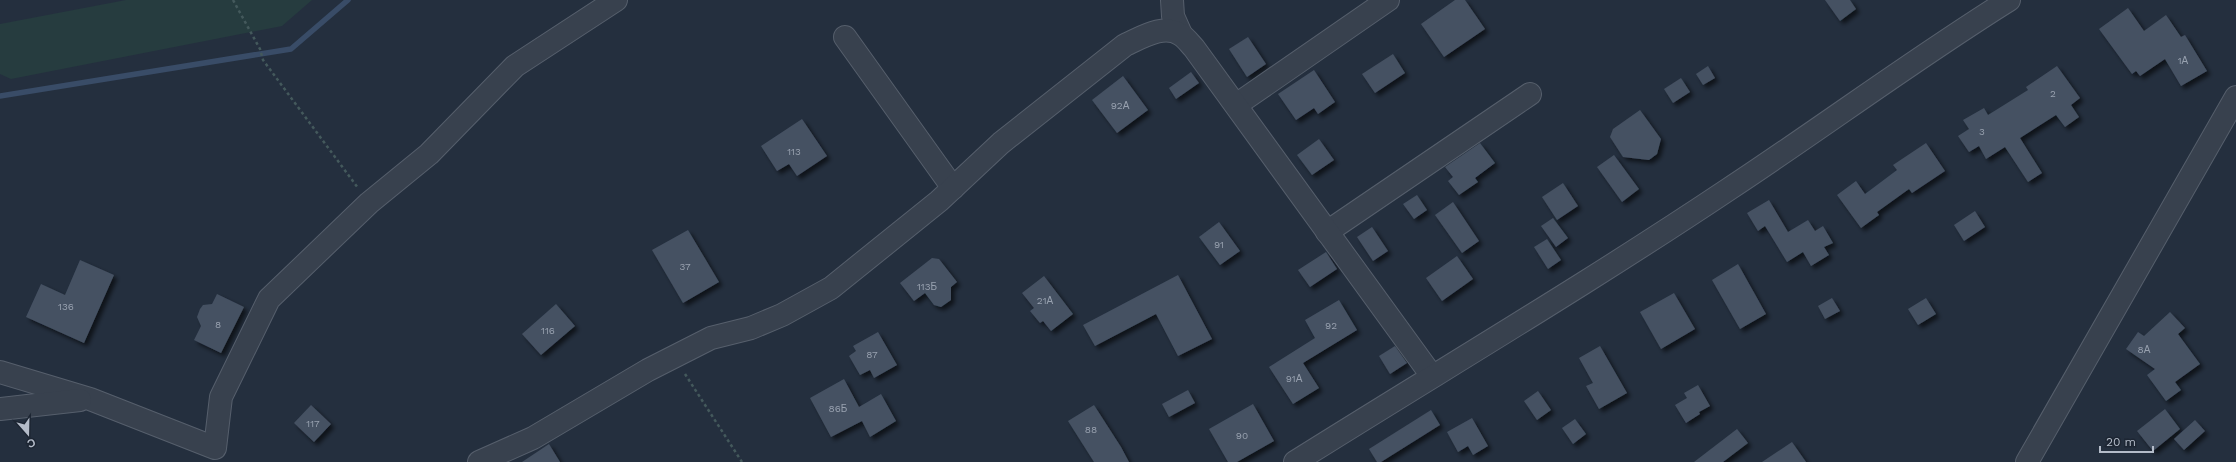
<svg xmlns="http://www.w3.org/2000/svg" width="2236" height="462" viewBox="0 0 2236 462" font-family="'Work Sans',sans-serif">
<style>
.green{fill:#263c3f}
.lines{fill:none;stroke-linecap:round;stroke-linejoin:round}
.stream{stroke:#394c67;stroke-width:5.5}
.building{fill:#455162;filter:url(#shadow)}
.minor-casing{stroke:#565f6c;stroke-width:24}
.path{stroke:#44595c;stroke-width:2.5;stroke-dasharray:3 3;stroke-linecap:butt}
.minor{stroke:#38414e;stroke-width:22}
.labels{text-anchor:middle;stroke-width:3.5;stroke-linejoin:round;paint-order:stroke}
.number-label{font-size:10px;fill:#98a1af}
</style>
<defs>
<filter id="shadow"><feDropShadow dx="3.5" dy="3.5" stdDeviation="2" flood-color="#0009"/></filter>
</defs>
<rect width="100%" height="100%" fill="#242f3e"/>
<!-- green -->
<polygon class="green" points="126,0 312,0 282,26 11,79 0,74 0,24"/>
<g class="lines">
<!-- stream -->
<polyline class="stream" points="0,96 291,49 348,0"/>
</g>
<!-- building -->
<g class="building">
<polygon points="1455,0 1465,0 1485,29 1444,57 1421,24"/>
<polygon points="1825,0 1850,0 1856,9 1840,21"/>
<polygon points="2128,8 2144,31 2166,15 2181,37 2185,35 2207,71 2181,86 2165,59 2140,76 2136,71 2132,74 2099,29"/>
<polygon points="1248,37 1266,64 1247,77 1229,49"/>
<polygon points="1393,54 1405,73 1375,93 1362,74"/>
<polygon points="1708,66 1715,78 1703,85 1696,74"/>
<polygon points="2057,66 2080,98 2071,105 2079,117 2065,127 2056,115 2020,138 2042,173 2028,182 2005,147 1986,159 1979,146 1969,152 1958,136 1969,129 1963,120 1984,108 1988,115 2028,90 2026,87"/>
<polygon points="1314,70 1335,102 1318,114 1314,108 1296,120 1278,94"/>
<polygon points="1191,72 1199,83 1176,99 1169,88"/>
<polygon points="1123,76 1148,110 1117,133 1092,100"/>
<polygon points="1681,78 1690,92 1673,103 1664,89"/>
<polygon points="1640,110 1661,139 1657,154 1649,160 1623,157 1610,137 1613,129"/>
<polygon points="802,119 827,156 797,176 789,164 777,171 761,146"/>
<polygon points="1319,139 1334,160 1312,175 1297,155"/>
<polygon points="1480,143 1495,163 1475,178 1478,182 1459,195 1448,181 1453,177 1445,167"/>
<polygon points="1926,143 1945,171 1912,193 1909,189 1877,212 1879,215 1861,228 1837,195 1856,181 1865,194 1897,170 1893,165"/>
<polygon points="1614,155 1639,189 1622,202 1597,167"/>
<polygon points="1563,183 1578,206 1557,220 1542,197"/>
<polygon points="1417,195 1427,210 1414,219 1403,204"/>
<polygon points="1769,200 1788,232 1808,220 1815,231 1823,226 1833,243 1824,247 1829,255 1811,266 1803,252 1787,262 1765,226 1758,231 1747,213"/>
<polygon points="1453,202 1479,241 1462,253 1435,215"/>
<polygon points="1975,211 1985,227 1964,241 1954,225"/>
<polygon points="1553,218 1568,238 1556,247 1541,226"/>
<polygon points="1219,222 1240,251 1220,265 1199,237"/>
<polygon points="1372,227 1388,251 1373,261 1357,237"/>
<polygon points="688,230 719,282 683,303 652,250"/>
<polygon points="1547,239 1561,260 1548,269 1534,247"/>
<polygon points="1326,252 1337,269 1310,287 1298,270"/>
<polygon points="1457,256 1473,279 1442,301 1426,278"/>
<polygon points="932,258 939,259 957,282 951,287 951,300 941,307 934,305 925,293 914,301 900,283"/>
<polygon points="80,260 114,275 84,343 26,317 41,284 65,295"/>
<polygon points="1738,264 1766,314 1740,329 1712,280"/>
<polygon points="1178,275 1212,339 1178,356 1156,314 1095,346 1083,325"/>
<polygon points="1044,276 1073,314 1051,331 1043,321 1040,323 1030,311 1034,308 1022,293"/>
<polygon points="1674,293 1695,329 1661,349 1640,312"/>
<polygon points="217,294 244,307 221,353 194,340 201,326 197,317 200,309 203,305 212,304"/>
<polygon points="1832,298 1840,311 1825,319 1818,306"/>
<polygon points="1926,298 1936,314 1918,325 1908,309"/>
<polygon points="1339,300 1357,330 1303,363 1319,388 1293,404 1269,367 1315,338 1305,320"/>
<polygon points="556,304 575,326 541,355 522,334"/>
<polygon points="2170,312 2185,328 2178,334 2200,364 2175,382 2181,390 2166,401 2147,375 2155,369 2126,349 2138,332 2144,336"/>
<polygon points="878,332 897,365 874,378 870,370 860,375 849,356 856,351 853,346"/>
<polygon points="1395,346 1407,363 1390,374 1379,356"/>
<polygon points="1600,346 1627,393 1599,409 1586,386 1593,383 1579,358"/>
<polygon points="844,379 859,407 881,394 896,421 870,437 862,421 831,437 810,398"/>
<polygon points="1698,385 1710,406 1699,412 1700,414 1686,423 1675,405 1687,398 1684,393"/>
<polygon points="1188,390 1195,403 1169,417 1162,404"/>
<polygon points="1538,391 1551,410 1537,420 1524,401"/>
<polygon points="1253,404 1274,441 1237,462 1228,462 1209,429"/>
<polygon points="311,405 331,424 314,442 294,423"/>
<polygon points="1094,405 1121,447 1129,462 1094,462 1068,421"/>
<polygon points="2165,409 2180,429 2153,451 2137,431"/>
<polygon points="1431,410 1440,425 1381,462 1377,462 1369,449"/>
<polygon points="1472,418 1488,446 1473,455 1468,446 1458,452 1447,432"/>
<polygon points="1575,419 1586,434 1573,444 1562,428"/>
<polygon points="2195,420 2205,431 2184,450 2174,439"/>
<polygon points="1737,429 1748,443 1723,462 1694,462"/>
<polygon points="1792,442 1806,462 1762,462"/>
<polygon points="549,444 560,462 522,462"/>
</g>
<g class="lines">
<defs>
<g id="minor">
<polyline points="1172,0 1173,16 1181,34"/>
<polyline points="845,37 953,188"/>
<polyline points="1236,105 1388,0"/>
<polyline points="1327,232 1530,94"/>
<polyline points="0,372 90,399 215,448 221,397 269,299 369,203 429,154 515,66 616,0"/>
<polyline points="0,409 80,400"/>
<path d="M 479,462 L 533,438 L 648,370 L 711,338 L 751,328 L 782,315 L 831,288 L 939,201 L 1001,143 L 1125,45 C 1141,38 1164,23 1181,35 C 1186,38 1190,44 1194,48 L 1432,376"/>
<path d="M 1295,462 C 1440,371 1587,284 1729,189 C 1823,127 1913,60 2009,0"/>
<polyline points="2027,462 2236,97"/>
</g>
</defs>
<!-- minor casing -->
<use href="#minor" class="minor-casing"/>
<!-- path -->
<g class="path">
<polyline points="233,0 260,49 263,60 358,188"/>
<polyline points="685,374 742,462"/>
</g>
<!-- minor -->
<use href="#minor" class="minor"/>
</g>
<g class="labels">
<!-- number labels -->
<g class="number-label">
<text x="2183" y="64">1А</text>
<text x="2053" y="97">2</text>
<text x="1120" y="109">92А</text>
<text x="1982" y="135">3</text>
<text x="794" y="155">113</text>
<text x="1219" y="248">91</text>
<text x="685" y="270">37</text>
<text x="927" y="290">113Б</text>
<text x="1045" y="304">21А</text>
<text x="66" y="310">136</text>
<text x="218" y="328">8</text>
<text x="1331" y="329">92</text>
<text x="548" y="334">116</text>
<text x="2144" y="353">8А</text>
<text x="872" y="358">87</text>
<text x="1294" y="382">91А</text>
<text x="838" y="412">86Б</text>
<text x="313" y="427">117</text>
<text x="1091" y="433">88</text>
<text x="1242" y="439">90</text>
</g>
</g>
<!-- north arrow -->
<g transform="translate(28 434) rotate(160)" stroke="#1d2633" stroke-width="3" paint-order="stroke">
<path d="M0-3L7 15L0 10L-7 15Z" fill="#b4bcc9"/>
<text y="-6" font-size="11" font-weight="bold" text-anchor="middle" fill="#b4bcc9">С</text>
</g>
<!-- scale -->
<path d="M2100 446v6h53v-6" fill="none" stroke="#b4bcc9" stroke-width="2"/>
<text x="2106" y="446" font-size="12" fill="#b4bcc9" stroke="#1d2633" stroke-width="3" paint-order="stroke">20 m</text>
</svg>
